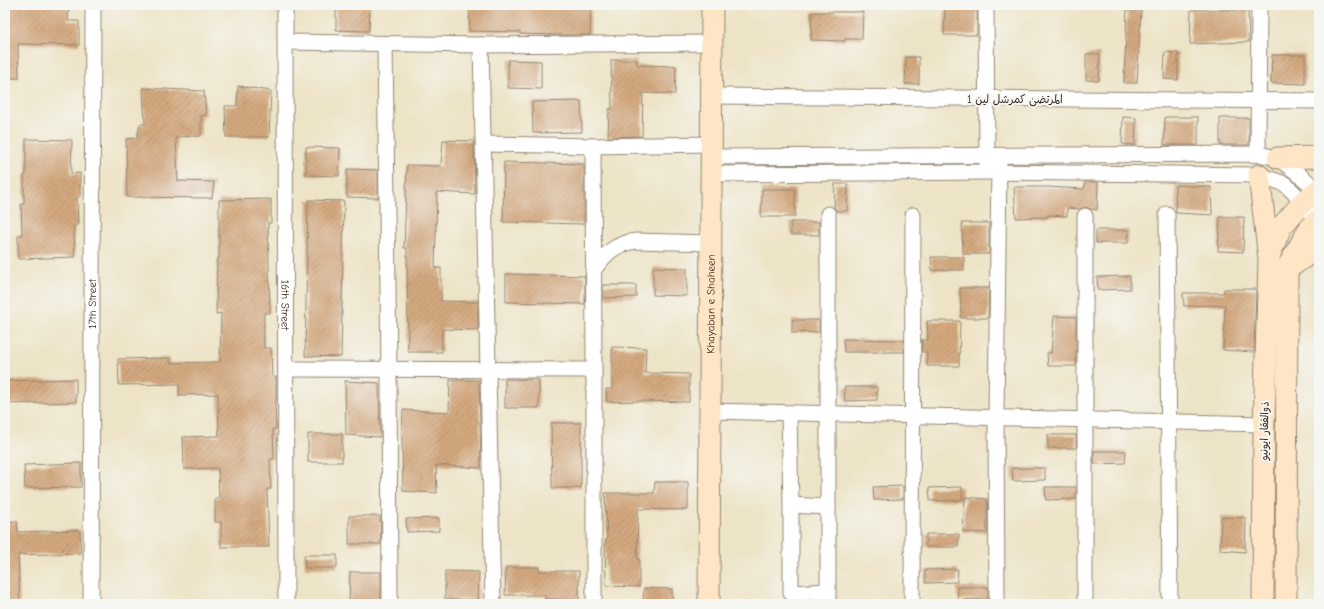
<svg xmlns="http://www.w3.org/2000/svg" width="1324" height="609" viewBox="0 0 1324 609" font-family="'Comic Neue','Playpen Sans Arabic',sans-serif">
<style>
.building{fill:url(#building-hatch)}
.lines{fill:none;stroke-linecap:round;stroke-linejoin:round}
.street-casing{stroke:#948672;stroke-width:17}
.secondary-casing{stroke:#948672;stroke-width:23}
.street{stroke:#fff;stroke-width:15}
.secondary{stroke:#fee5c5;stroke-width:21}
.labels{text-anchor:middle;stroke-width:4;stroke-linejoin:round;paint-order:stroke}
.street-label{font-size:11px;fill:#3b2a1e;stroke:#f6f6f2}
</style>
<defs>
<pattern id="building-hatch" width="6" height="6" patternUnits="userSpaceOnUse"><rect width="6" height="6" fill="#d4a97f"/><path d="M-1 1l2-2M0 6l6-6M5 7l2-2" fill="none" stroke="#ad8a67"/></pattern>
</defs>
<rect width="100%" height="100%" fill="#f6f6f2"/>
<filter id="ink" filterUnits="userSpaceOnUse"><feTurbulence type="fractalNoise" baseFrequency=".025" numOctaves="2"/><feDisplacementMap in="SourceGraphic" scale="8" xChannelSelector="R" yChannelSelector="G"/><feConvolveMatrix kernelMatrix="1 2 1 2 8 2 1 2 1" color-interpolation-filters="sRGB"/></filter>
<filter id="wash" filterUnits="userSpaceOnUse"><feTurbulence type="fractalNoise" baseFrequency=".012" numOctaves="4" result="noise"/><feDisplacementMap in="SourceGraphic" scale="16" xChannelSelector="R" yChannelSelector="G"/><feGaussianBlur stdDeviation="0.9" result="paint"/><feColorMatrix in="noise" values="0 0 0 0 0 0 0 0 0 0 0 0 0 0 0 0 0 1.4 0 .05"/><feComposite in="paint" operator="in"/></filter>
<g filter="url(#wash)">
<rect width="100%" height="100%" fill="#ede3c6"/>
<g id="blocks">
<!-- building -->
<g class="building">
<polygon points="5,5 69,5 68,21 79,21 79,45 18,44 19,78 5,78"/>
<polygon points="336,5 370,5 369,31 336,30"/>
<polygon points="470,5 591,8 590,35 557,35 520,34 520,32 469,31"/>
<polygon points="945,7 977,8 977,35 944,35"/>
<polygon points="1127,10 1141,11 1137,83 1124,83"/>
<polygon points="1191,10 1248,10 1249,42 1190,44"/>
<polygon points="812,12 863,12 862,39 845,39 845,41 811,40"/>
<polygon points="1165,52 1178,53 1178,80 1164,79"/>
<polygon points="1086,54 1100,54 1099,81 1086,80"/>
<polygon points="1272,55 1305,55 1305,84 1271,83"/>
<polygon points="906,57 919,57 919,84 905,84"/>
<polygon points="508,60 541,61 541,89 508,88"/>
<polygon points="611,60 637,60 637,65 676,66 675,94 643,93 642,136 608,137 609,109 612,109"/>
<polygon points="238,86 271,91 269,137 226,137 225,106 237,106"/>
<polygon points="143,88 204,91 206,115 201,116 201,136 176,137 178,181 214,182 212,198 127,197 126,139 137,138 140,124 145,124"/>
<polygon points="581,101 582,132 533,133 532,102"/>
<polygon points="1123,117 1136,118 1135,145 1122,144"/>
<polygon points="1165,117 1198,117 1198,145 1164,145"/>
<rect x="1220" y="118" width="29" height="27"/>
<polygon points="26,139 72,140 71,174 80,173 80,196 77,197 78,225 74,226 75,257 18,259 18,236 22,235 21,204 24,204 24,175 26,175"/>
<polygon points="443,140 474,141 475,194 437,192 435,268 441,268 441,301 478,302 478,330 442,329 442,352 408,352 407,248 404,248 407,165 441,166"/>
<polygon points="306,147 340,148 339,176 306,175"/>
<polygon points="504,162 584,164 584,224 503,222"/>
<polygon points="347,169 378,170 378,198 347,197"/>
<polygon points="1085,182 1098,182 1097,210 1091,209 1085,207 1080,209 1067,208 1067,216 1048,215 1048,217 1016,218 1014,187 1047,187 1084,189"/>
<polygon points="835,184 848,184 847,211 836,211 834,207"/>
<polygon points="1175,185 1211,187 1212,215 1176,213"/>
<polygon points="762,189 795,189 795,217 761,217"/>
<polygon points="271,199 271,223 268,223 270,313 264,313 264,348 271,348 272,377 276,377 276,401 275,401 276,429 273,429 274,459 270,459 271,489 267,489 269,547 221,547 221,522 215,522 215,498 219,498 218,468 184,469 183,437 219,436 218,394 179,395 179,384 119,385 118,359 170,358 170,363 220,362 221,313 216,314 217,259 219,259 219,200"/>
<polygon points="308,200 344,201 341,357 305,356"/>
<polygon points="1220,217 1244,217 1243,252 1218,251"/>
<polygon points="790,222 819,222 819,235 791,235"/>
<polygon points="962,223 989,223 989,254 963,254"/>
<polygon points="1096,230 1129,230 1128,243 1096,243"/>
<polygon points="931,257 964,257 964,270 932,270"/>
<polygon points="653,267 687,268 687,296 653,295"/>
<polygon points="506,274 585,276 585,304 506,302"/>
<polygon points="1130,276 1130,289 1098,290 1097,277"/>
<polygon points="603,285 636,285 636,297 603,298"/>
<polygon points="960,288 989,288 988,318 961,318"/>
<polygon points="1224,289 1256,289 1254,352 1223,350 1225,305 1184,306 1183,293 1224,293"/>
<polygon points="1054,316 1076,317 1076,366 1048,366 1047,353 1051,353"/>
<polygon points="792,320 819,320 819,332 792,333"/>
<polygon points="927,321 960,321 959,366 927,366 927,352 922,352 922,340 928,340"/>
<polygon points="843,339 904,340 904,352 844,352"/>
<polygon points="612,347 646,348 645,373 689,374 689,402 639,401 607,402 606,389 612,389"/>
<polygon points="76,379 76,402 5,404 5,381"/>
<polygon points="505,379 539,380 539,408 505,408"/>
<polygon points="450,380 479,380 481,468 436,465 437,493 403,491 402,437 403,410 449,412"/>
<polygon points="345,381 379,383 380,437 346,435"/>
<polygon points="844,387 877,387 877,400 845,401"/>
<polygon points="551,423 581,423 581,488 552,488"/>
<rect x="308" y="434" width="34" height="28"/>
<rect x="1048" y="435" width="28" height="13"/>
<polygon points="1094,451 1126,451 1125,463 1094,464"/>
<polygon points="81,463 81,487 25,488 24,465"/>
<polygon points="1012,468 1045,468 1045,480 1013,481"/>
<polygon points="655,482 688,482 688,510 638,509 637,559 639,559 639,587 606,586 605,540 607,540 605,493 654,493"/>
<polygon points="903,486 903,499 874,500 873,487"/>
<polygon points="962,487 962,500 930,501 929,488"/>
<polygon points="1045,487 1076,487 1076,499 1046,500"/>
<polygon points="965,497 987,499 987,533 963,532"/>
<polygon points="349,516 380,516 381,544 349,544"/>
<polygon points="1221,517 1246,518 1245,552 1220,550"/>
<polygon points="439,518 439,531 407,532 406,519"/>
<polygon points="17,521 18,532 80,530 81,553 18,555 20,603 5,603 5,522"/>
<polygon points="926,534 959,534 958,547 926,547"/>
<polygon points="304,555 337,555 337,568 305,568"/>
<polygon points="506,567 539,567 539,571 579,571 579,600 545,599 545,595 505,595"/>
<polygon points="958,569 957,582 925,583 925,570"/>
<polygon points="445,571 479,572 478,600 445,599"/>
<polygon points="350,572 381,572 381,604 349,604"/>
<polygon points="957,587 988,587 988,599 958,600"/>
<polygon points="644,588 672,589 672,604 643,604"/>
</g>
</g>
</g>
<g filter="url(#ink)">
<use href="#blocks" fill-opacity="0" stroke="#948672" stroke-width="1"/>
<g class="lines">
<defs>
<g id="street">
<path id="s1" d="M 285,5 L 286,604"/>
<polyline points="986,5 987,164"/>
<polyline points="286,42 481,45 712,43"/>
<polyline points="385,44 389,370 390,604"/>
<polyline points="481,45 493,604"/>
<polyline points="711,96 1319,101"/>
<polyline points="484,144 593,146 711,144"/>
<polyline points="593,146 594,370"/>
<polyline points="1258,154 1259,5"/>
<polyline points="711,157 1258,154 1278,158 1295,171 1317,190 1319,193"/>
<polyline points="711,174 987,172 1259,175 1285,184 1303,202 1319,225"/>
<polyline points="828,214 828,604"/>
<polyline points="1167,214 1170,604"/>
<polyline points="1085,216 1085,598"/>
<path d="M 593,271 C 605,254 614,244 636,241 L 711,243"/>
<polyline points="286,369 594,370 594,604"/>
<polyline points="710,411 1264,424"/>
<polyline points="789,413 791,505 828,507"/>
<polyline points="791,505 791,593 828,591"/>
<path id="s2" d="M 91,604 L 93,5"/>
<polyline points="912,604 913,215"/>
<polyline points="997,604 996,417 999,163"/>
</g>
<g id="secondary">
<polyline points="1278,158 1319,157"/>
<polyline points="1259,175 1269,259 1264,424 1263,604"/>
<polyline points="1270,254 1281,227 1303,202 1319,189"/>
<polyline points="1290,267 1319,247"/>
<path id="s3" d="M 709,604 L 712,5"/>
<polyline points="1286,604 1287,268 1311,226 1319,219"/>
</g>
</defs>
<!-- street casing -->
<use href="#street" class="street-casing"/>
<!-- secondary casing -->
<use href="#secondary" class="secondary-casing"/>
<!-- street -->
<use href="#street" class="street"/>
<!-- secondary -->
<use href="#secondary" class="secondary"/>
</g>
</g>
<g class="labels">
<!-- street labels -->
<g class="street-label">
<text x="1015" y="103">المرتضیٰ کمرشل لین 1</text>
<text dy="4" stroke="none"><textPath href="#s2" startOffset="300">17th Street</textPath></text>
<text dy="4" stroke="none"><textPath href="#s1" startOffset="300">16th Street</textPath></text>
<text dy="4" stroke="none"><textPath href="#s3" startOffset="300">Khayaban e Shaheen</textPath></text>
<text transform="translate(1264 431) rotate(-89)" y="4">ذوالفقار ایونیو</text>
</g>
</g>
<!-- margin -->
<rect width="1324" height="609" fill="none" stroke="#f6f6f2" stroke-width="20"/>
</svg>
